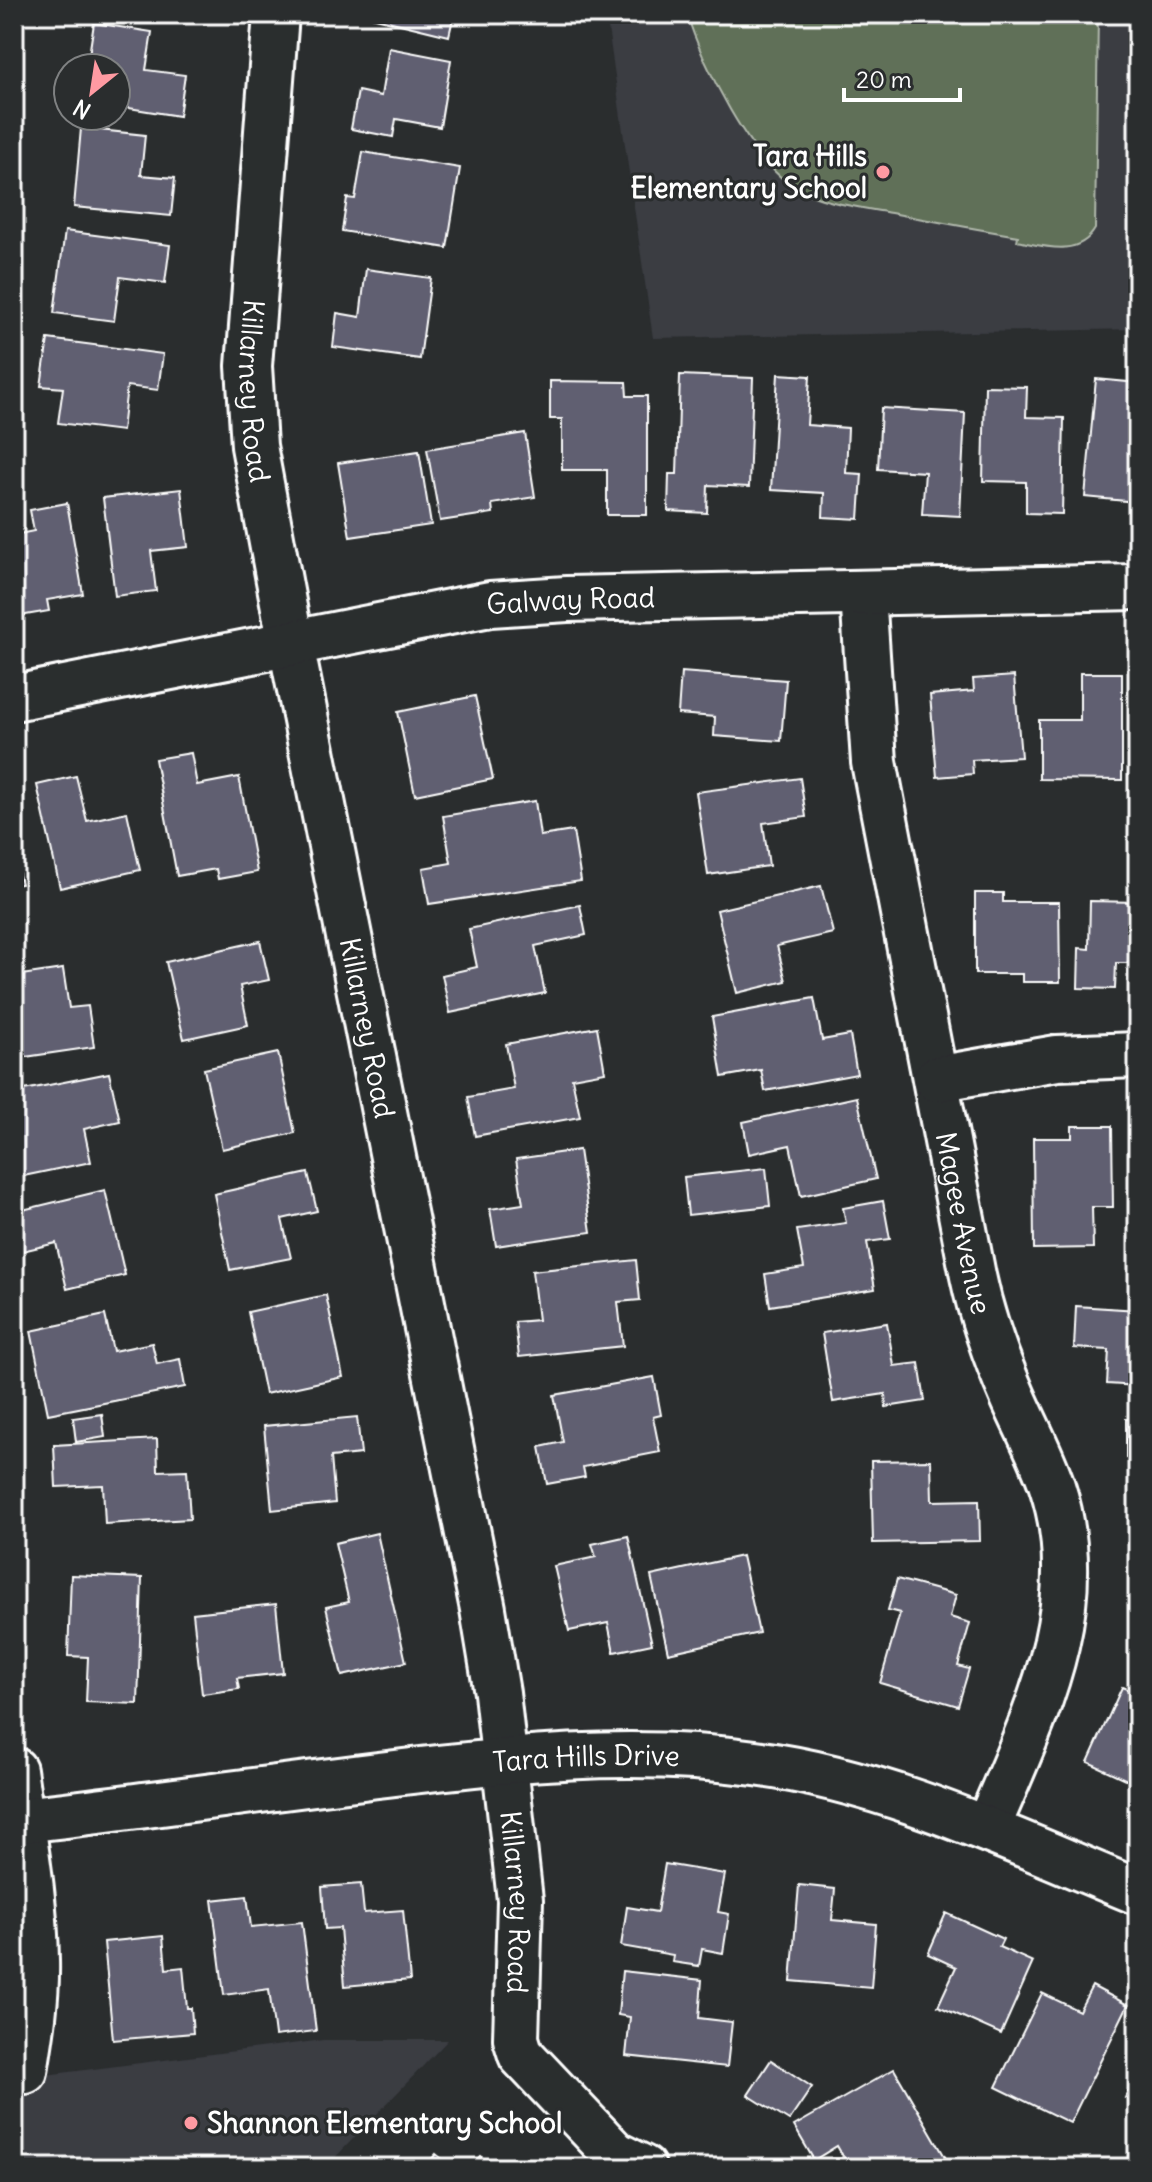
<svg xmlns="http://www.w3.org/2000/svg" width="1152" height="2182" viewBox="0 0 1152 2182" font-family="Delius,sans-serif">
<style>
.built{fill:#3a3c42}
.green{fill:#617058;stroke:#b0b8ac;stroke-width:2}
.building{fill:#615f71;stroke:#fff;stroke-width:2}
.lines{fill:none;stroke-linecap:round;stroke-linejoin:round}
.minor-casing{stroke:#fff;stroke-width:50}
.minor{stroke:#2a2d2e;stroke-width:44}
.poi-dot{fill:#ff9aa2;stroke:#2a2d2e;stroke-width:3}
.labels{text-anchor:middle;stroke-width:6;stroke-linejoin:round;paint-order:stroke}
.poi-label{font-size:28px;font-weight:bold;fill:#fff;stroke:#2a2d2e;text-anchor:end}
.street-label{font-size:28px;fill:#fff;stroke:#2a2d2e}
</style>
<rect width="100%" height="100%" fill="#2a2d2e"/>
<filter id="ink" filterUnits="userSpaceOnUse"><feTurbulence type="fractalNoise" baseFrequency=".0125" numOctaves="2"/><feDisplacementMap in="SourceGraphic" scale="16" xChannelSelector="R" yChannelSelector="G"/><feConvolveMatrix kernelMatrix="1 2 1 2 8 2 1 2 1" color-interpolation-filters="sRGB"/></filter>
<g filter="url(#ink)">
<!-- built -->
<g class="built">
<polygon points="606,14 1138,14 1138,329 653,338"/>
<polygon points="323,2040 448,2040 325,2168 14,2168 14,2079"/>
</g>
<!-- green -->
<g class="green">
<path d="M 687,14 L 1098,14 L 1095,229 C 1078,258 1044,246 1017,241 L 1018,236 C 976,229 933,221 891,213 C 859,207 825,204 796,188 C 752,164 701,62 687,14 Z"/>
<polygon points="1135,14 1138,14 1138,247 1134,247"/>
</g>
<!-- building -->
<g class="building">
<polygon points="359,14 454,14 449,36"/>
<polygon points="94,23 152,32 146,70 185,75 179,116 116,106 116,68 87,68"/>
<polygon points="389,48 451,60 440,127 396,119 393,137 351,129 358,91 381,96"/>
<polygon points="81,128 145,135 141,175 175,178 171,216 74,207"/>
<polygon points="363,152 460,168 447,248 342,231 347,198 355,199"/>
<polygon points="65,231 170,245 165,283 120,277 114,321 54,313"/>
<polygon points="366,269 431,278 420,359 333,347 337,313 360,317"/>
<polygon points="48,339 163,354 158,390 127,386 122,431 58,423 63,388 41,386"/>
<polygon points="778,374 810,376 807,425 848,428 846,473 862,474 859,519 823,517 824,493 771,490"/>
<polygon points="680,375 753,378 749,487 708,485 707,513 668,511 669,474 677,474"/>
<polygon points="1096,379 1138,383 1134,426 1138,427 1138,509 1135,509 1136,502 1085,497"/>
<polygon points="550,381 626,382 627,396 647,396 647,515 607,515 607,470 562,470 562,419 550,419"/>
<polygon points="985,386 1027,387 1026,417 1064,418 1062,514 1026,513 1026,482 983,481"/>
<polygon points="881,408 965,413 960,516 922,514 925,472 878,469"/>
<polygon points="525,433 535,497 492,504 493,513 440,521 427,449"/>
<polygon points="419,451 431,525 350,537 338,463"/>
<polygon points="181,489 188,547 151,551 156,591 115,596 103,498"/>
<polygon points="67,503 83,594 47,600 49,611 14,617 14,535 34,531 30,510"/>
<polygon points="681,672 786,680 781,741 714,736 715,717 678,714"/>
<polygon points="1080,673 1122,673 1122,780 1039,779 1039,720 1080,720"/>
<polygon points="1014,676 1021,757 972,760 973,774 937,777 930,695 974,691 973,679"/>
<polygon points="475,696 493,779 415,795 398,712"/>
<polygon points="191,753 197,785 239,777 257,872 218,879 216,869 177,876 155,759"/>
<polygon points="76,776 87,821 127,812 140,870 60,888 37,785"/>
<polygon points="800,778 806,817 763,823 769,866 708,875 696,792"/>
<polygon points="535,801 540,836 573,831 581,881 429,904 423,868 451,863 443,816"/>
<polygon points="14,852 21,884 14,885"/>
<polygon points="821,886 833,933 777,946 786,981 737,993 717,910"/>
<polygon points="975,893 1003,893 1003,902 1059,902 1060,982 1022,982 1022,974 975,974"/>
<polygon points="1090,901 1138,902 1138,963 1116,963 1115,989 1078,988 1079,948 1089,949"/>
<polygon points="580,905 586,935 535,946 545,993 450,1013 442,975 477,967 469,929"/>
<polygon points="260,941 269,980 240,986 248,1025 184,1039 166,962"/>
<polygon points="63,969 69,1008 88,1006 94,1047 18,1058 14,1032 14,976"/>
<polygon points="814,998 822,1040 850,1035 857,1074 765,1091 761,1070 722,1077 712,1017"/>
<polygon points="597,1027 605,1072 572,1078 580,1117 475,1136 468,1097 514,1089 506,1044"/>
<polygon points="278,1053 295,1133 222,1149 204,1069"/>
<polygon points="109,1073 120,1121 84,1129 91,1162 14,1178 14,1139 19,1138 14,1112 14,1092"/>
<polygon points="857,1097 876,1179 801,1196 790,1145 749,1154 743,1122"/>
<polygon points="1072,1126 1112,1126 1113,1207 1092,1207 1093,1248 1034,1249 1033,1138 1072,1138"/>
<polygon points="1138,1140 1138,1227 1134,1227"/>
<polygon points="579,1150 591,1232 496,1246 490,1209 523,1204 516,1159"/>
<polygon points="766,1168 770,1206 688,1215 684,1177"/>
<polygon points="308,1173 317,1211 282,1219 291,1258 230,1270 214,1194"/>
<polygon points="105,1190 125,1275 67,1289 56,1243 14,1253 14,1212"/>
<polygon points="883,1201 890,1239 867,1242 875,1289 770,1306 765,1274 804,1268 797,1230 846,1223 843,1208"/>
<polygon points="636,1260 640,1300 618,1302 623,1346 519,1357 515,1322 538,1320 532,1271"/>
<polygon points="326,1295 343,1377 265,1394 248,1312"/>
<polygon points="1076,1306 1138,1310 1138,1386 1107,1384 1109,1350 1074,1348"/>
<polygon points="105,1315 113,1351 152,1343 157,1364 180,1359 185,1387 48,1414 31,1331"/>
<polygon points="887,1323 894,1366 919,1363 925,1401 886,1407 885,1394 833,1402 822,1333"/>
<polygon points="654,1377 661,1415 653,1417 660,1452 583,1467 585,1477 547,1484 540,1447 563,1442 554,1395"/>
<polygon points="102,1414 105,1437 76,1442 73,1418"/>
<polygon points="357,1417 361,1454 331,1457 335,1503 272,1510 264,1426"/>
<polygon points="1126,1419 1138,1419 1138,1459 1126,1458"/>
<polygon points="157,1439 158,1471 187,1470 190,1519 105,1524 103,1485 56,1487 54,1445"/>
<polygon points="931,1460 932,1501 979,1500 980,1541 873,1543 871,1461"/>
<polygon points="377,1533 406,1662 342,1676 326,1607 349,1602 335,1543"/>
<polygon points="628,1536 652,1644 614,1652 608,1623 569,1631 554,1566 596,1557 592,1544"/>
<polygon points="742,1556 759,1633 668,1653 651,1576"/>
<polygon points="71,1575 142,1578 138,1704 86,1702 88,1657 68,1656"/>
<polygon points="897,1579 956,1595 950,1617 970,1623 958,1666 969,1669 958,1706 880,1683 900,1613 888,1610"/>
<polygon points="276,1604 283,1673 237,1678 239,1689 202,1694 193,1613"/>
<polygon points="1122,1687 1138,1694 1138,1785 1088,1762"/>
<polygon points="665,1864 725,1874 718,1912 729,1914 723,1953 702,1949 699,1966 672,1962 673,1955 621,1946 627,1907 657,1912"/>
<polygon points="361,1884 364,1913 403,1910 410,1980 345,1986 340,1928 325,1929 322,1887"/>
<polygon points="799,1885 835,1889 832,1920 876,1924 871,1988 791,1981"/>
<polygon points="247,1896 251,1927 302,1922 316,2031 275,2036 269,1989 224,1995 212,1900"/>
<polygon points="946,1913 1003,1939 999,1947 1033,1962 1001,2034 938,2006 956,1967 928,1954"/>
<polygon points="163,1936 166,1969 183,1967 187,2008 191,2008 193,2033 113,2040 104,1942"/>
<polygon points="622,1971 702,1980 699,2018 732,2022 727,2067 626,2056 630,2017 618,2015"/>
<polygon points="1092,1986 1128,2005 1070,2123 996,2087 1042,1993 1079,2011"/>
<polygon points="771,2060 812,2087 789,2121 748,2095"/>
<polygon points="894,2069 948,2162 938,2168 891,2168 890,2166 886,2168 850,2168 837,2146 814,2160 794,2126"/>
<polygon points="1138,2070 1138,2104 1125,2098"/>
<polygon points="436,2154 453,2168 424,2168"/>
<polygon points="480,2156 494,2168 470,2168"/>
</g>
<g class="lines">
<defs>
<g id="minor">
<path id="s1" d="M 276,14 L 249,366 L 254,446 L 291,645 L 483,1609 L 497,1693 L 520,1900 L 516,2039 L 521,2055 L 615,2154 L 643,2168"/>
<path id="s2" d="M 863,594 L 874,762 L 973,1276 C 982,1319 996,1358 1013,1397 C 1026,1427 1042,1456 1052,1486 C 1092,1608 1033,1719 987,1829"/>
<path id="s3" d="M 14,698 L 490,604 L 567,599 L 1138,587"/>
<polyline points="936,1079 1057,1058 1138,1055"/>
<path d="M 14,1770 C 23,1833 35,1897 36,1960 C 37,1998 31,2034 25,2071"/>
<path id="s4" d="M 14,1821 C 138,1807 262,1789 387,1774 C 510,1759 631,1746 755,1763 C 890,1781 1013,1841 1138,1892"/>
</g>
</defs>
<!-- minor casing -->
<use href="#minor" class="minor-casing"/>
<!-- minor -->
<use href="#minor" class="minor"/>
</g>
</g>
<!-- markers -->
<g class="poi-dot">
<circle cx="883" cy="172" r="8"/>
<circle cx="191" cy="2123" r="8"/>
</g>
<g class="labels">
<!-- poi labels -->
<g class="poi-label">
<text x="867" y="166">Tara Hills<tspan x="867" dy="32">Elementary School</tspan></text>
<text x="207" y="2133" text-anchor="start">Shannon Elementary School</text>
</g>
<!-- street labels -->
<g class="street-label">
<text dy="10" stroke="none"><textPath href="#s1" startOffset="378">Killarney Road</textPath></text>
<text dy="10" stroke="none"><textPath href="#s3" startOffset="566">Galway Road</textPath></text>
<text dy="10" stroke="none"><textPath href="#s1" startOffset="1026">Killarney Road</textPath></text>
<text dy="10" stroke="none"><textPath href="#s2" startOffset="638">Magee Avenue</textPath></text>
<text dy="10" stroke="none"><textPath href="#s4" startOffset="576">Tara Hills Drive</textPath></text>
<text dy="10" stroke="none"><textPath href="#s1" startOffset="1914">Killarney Road</textPath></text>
</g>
</g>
<!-- margin -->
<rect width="1152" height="2182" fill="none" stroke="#2a2d2e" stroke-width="48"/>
<rect x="24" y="24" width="1104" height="2134" fill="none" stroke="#fff" stroke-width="3" filter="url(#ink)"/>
<!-- north arrow -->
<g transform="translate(92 92) rotate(210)"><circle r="38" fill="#2a2d2e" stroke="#7f8182" stroke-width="2"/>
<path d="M0-6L14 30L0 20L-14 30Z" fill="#ff9aa2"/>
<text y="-12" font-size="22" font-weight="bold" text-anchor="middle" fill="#ffffff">N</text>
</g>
<!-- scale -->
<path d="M844 88v12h116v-12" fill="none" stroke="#ffffff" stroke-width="4"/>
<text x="856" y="88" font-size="24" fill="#ffffff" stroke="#2a2d2e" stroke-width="6" paint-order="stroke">20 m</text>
</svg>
